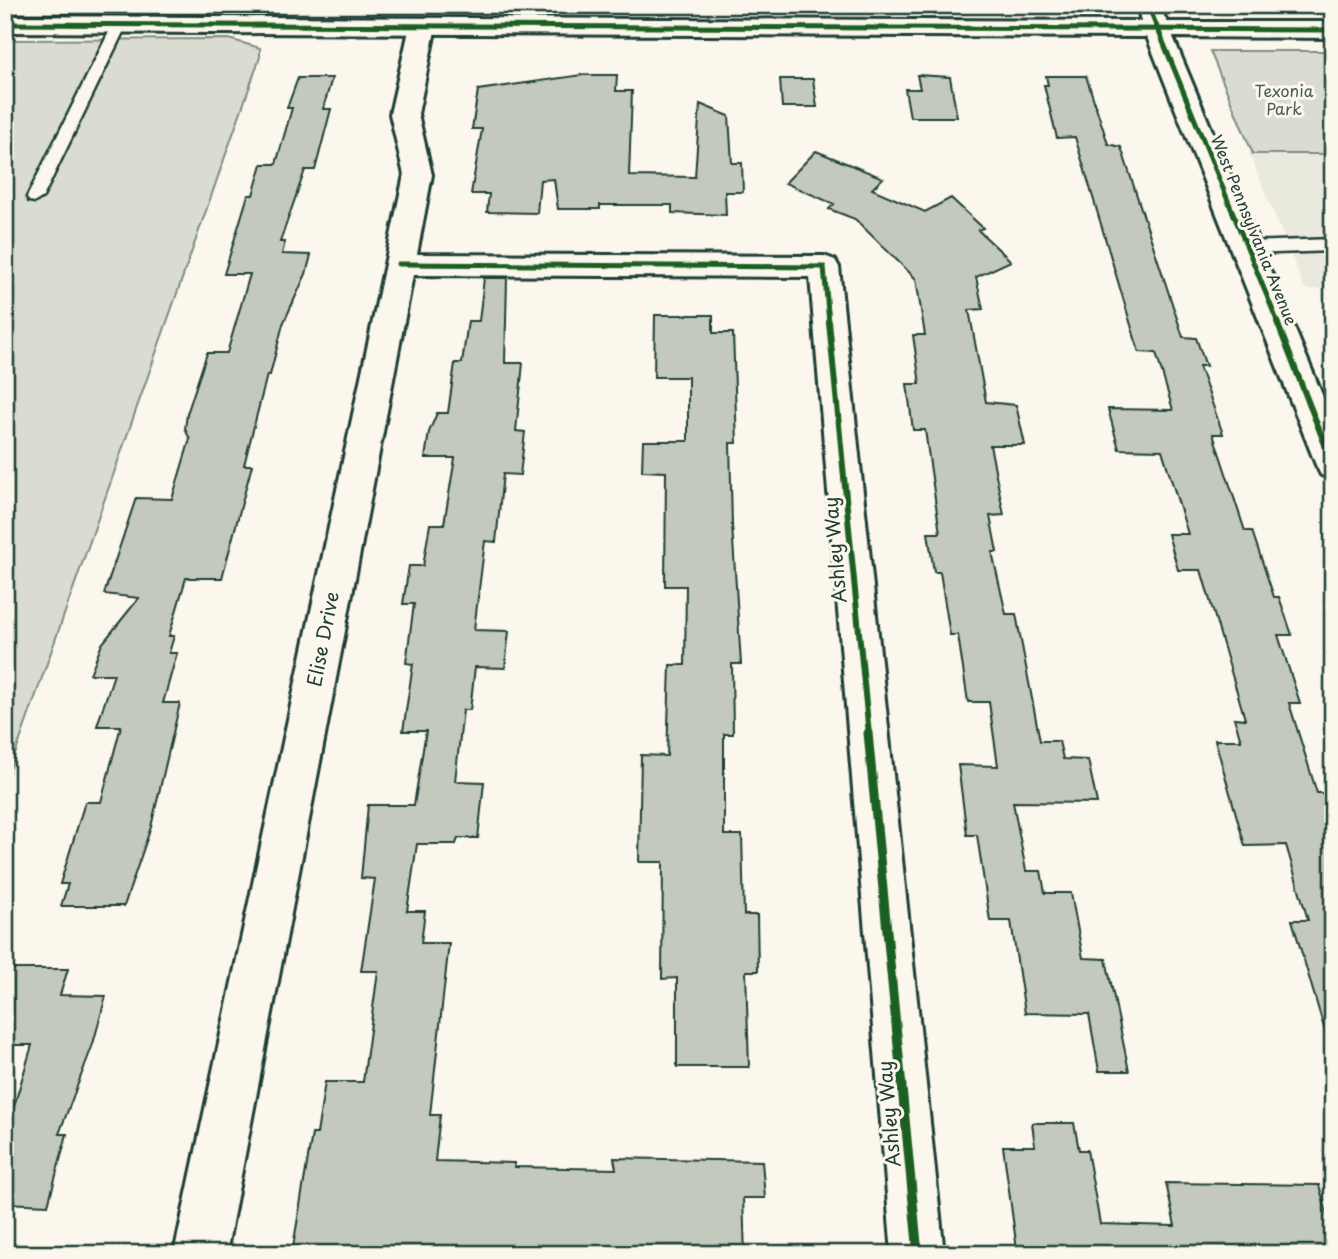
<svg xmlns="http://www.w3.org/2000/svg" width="1338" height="1259" viewBox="0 0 1338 1259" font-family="'Playpen Sans',sans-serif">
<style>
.built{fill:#eae9de}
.green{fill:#dbdcd1;stroke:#7d8c82;stroke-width:2}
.building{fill:#c4c9be;stroke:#1f3d34;stroke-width:2}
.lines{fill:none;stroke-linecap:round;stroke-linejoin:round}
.service-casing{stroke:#1f3d34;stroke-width:5}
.minor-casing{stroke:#1f3d34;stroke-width:6}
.tertiary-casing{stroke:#1f3d34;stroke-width:6}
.service{fill:#fbf7ec;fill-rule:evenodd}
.minor{fill:#fbf7ec;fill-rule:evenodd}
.tertiary{fill:#fbf7ec;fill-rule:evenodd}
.cycleway-far2-casing{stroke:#fbf7ec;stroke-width:9}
.cycleway-far1-casing{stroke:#fbf7ec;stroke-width:10}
.cycleway-casing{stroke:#fbf7ec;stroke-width:13}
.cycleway-far2{stroke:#1b5e20;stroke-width:5}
.cycleway-far1{stroke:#1b5e20;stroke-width:6}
.cycleway{stroke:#1b5e20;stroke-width:9}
.labels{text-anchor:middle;stroke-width:6;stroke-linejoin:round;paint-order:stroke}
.far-park-label{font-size:16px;fill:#455d53;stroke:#fbf7ec}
.far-street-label{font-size:16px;fill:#1f3d34;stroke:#fbf7ec}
.street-label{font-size:19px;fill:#1f3d34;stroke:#fbf7ec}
</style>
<rect width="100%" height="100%" fill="#fbf7ec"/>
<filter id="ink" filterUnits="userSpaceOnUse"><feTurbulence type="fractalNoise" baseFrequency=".0143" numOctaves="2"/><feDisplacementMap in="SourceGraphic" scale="14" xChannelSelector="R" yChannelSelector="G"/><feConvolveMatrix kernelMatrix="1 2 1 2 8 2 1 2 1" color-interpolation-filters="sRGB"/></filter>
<g filter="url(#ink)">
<!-- built -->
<polygon class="built" points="1249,153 1333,154 1333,289 1305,289"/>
<!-- green -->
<g class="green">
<polygon points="5,5 372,5 5,8"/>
<polygon points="229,39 260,48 260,57 5,783 5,40"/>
<polygon points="1210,51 1333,51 1333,154 1253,154"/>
</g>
<!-- building -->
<g class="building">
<polygon points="582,75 617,75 616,91 632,91 629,176 695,177 700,104 729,116 732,163 742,163 743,192 725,192 726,215 672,213 672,205 600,205 600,209 558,209 554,179 540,180 537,213 487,212 489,194 471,194 482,129 472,129 478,90"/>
<polygon points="917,75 950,77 957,117 910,117 905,89 920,89"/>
<polygon points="1046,76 1086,76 1108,144 1121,147 1183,337 1196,338 1206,366 1199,366 1223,434 1213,434 1245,531 1252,531 1274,597 1279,597 1292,635 1278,635 1300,703 1289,703 1317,793 1333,793 1333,1030 1325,1031 1292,920 1308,920 1286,845 1245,846 1215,740 1241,740 1234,718 1245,719 1201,570 1178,570 1168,534 1188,534 1162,450 1119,449 1108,409 1173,410 1156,353 1139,352 1075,137 1057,138 1044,85 1048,85"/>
<polygon points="298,78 332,78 323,109 331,109 315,170 305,170 280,242 285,242 282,254 311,255 306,274 283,324 270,375 267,375 244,465 252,465 222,578 186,578 169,636 174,636 169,653 177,653 163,703 180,703 151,827 124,906 61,906 68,884 60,884 85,802 101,802 121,726 97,726 114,674 90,674 102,644 139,598 104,594 136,498 172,499 190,439 185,429 187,414 207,353 227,353 250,274 224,274 248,195 253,195 262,164 276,164 292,108 287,108"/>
<polygon points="780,79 813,79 817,107 782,107"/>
<polygon points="816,151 883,178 872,189 925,212 951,198 983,228 978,230 1011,261 976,277 983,309 969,310 986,402 1016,405 1025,445 990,445 1004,515 990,516 997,552 992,552 1006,614 1016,614 1040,741 1059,741 1063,759 1088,760 1097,803 1013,802 1026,871 1041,871 1045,893 1071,893 1083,958 1106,959 1129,1071 1099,1071 1089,1014 1025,1013 1011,921 990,921 977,835 967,835 958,765 998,766 989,702 968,702 958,635 950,635 940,572 934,572 928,533 940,533 925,430 913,430 907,384 920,384 913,335 925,335 916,279 855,219 829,209 834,204 785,183"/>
<polygon points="484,278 507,278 505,363 523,363 516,431 525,432 520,475 503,474 496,542 485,541 474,630 509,631 505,668 475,667 470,710 463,710 455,781 484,782 478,838 458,838 456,844 417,844 407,911 425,911 421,943 449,943 430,1115 440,1115 435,1161 514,1163 514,1167 616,1169 614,1158 762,1161 765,1198 743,1198 745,1254 292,1253 312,1134 317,1134 325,1082 363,1082 378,971 361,971 375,879 361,878 368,805 414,805 426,731 403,731 413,664 406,663 414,604 403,604 409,566 423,566 430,524 444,524 455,458 425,458 429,432 437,413 448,413 455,363 462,363 468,321 479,321"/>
<polygon points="655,315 713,315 713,333 733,333 737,443 730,443 732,525 741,664 732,664 733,734 724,734 724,835 742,835 744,915 757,915 758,971 746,971 749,1067 677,1067 677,978 662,979 663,862 639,862 641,755 667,756 670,665 685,665 686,586 665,586 666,472 642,471 643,441 688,441 688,377 654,377"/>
<polygon points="5,969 68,969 60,995 106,996 93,1044 59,1134 67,1134 48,1205 5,1203 5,1137 32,1045 5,1045"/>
<polygon points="1032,1123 1074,1123 1079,1150 1087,1150 1100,1224 1175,1226 1166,1183 1319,1185 1333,1234 1333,1254 1049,1254 1048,1250 1017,1250 1003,1146 1035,1146"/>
</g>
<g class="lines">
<defs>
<g id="service">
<polygon points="120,20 127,24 43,197 35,202 29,201 27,197 113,24"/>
<polygon points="1333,239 1333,251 1248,254 1240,248 1248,242"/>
</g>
<polygon id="minor" points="423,18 432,21 436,26 418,114 432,175 417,254 824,256 835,260 839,267 944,1254 892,1254 810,277 413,275 226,1254 174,1254 404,175 390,114 410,26 414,21"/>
<polygon id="tertiary" points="1137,5 1159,5 1167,22 1333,22 1333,38 1173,37 1333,421 1333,479 1321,475 1316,465 1147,37 5,32 5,16 1141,21"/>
</defs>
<!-- service casing -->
<use href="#service" class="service-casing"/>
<!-- minor casing -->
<use href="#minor" class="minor-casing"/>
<!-- tertiary casing -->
<use href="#tertiary" class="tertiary-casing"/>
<!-- service -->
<use href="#service" class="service"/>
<!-- minor -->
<use href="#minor" class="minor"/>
<!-- tertiary -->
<use href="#tertiary" class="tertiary"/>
<defs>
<g id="cycleway-far2">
<polyline points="1148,5 1278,323"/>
<polyline points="5,24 1333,30"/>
<polyline points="398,264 824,267 829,323"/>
</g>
<g id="cycleway-far1">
<polyline points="829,322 869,735"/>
<polyline points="1277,322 1333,465"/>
</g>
<polyline id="cycleway" points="868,733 918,1254"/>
</defs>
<!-- cycleway-far2 casing -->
<use href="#cycleway-far2" class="cycleway-far2-casing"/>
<!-- cycleway-far1 casing -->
<use href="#cycleway-far1" class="cycleway-far1-casing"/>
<!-- cycleway casing -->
<use href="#cycleway" class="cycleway-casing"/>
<!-- cycleway-far2 -->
<use href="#cycleway-far2" class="cycleway-far2"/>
<!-- cycleway-far1 -->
<use href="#cycleway-far1" class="cycleway-far1"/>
<!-- cycleway -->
<use href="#cycleway" class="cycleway"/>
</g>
</g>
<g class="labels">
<!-- far-park labels -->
<g class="far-park-label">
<text x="1284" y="97">Texonia<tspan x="1284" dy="18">Park</tspan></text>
</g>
<!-- far-street labels -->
<g class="far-street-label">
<text transform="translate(1254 230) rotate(68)" y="6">West Pennsylvania Avenue</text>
</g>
<!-- street labels -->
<g class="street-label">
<text transform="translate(835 550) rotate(-95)" y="7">Ashley Way</text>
<text transform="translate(323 639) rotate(-79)" y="7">Elise Drive</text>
<text transform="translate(889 1114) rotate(-95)" y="7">Ashley Way</text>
</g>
</g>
<!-- margin -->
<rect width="1338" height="1259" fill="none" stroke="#fbf7ec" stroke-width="28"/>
<rect x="14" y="14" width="1310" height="1231" fill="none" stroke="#1f3d34" stroke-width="2.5" filter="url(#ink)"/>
</svg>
